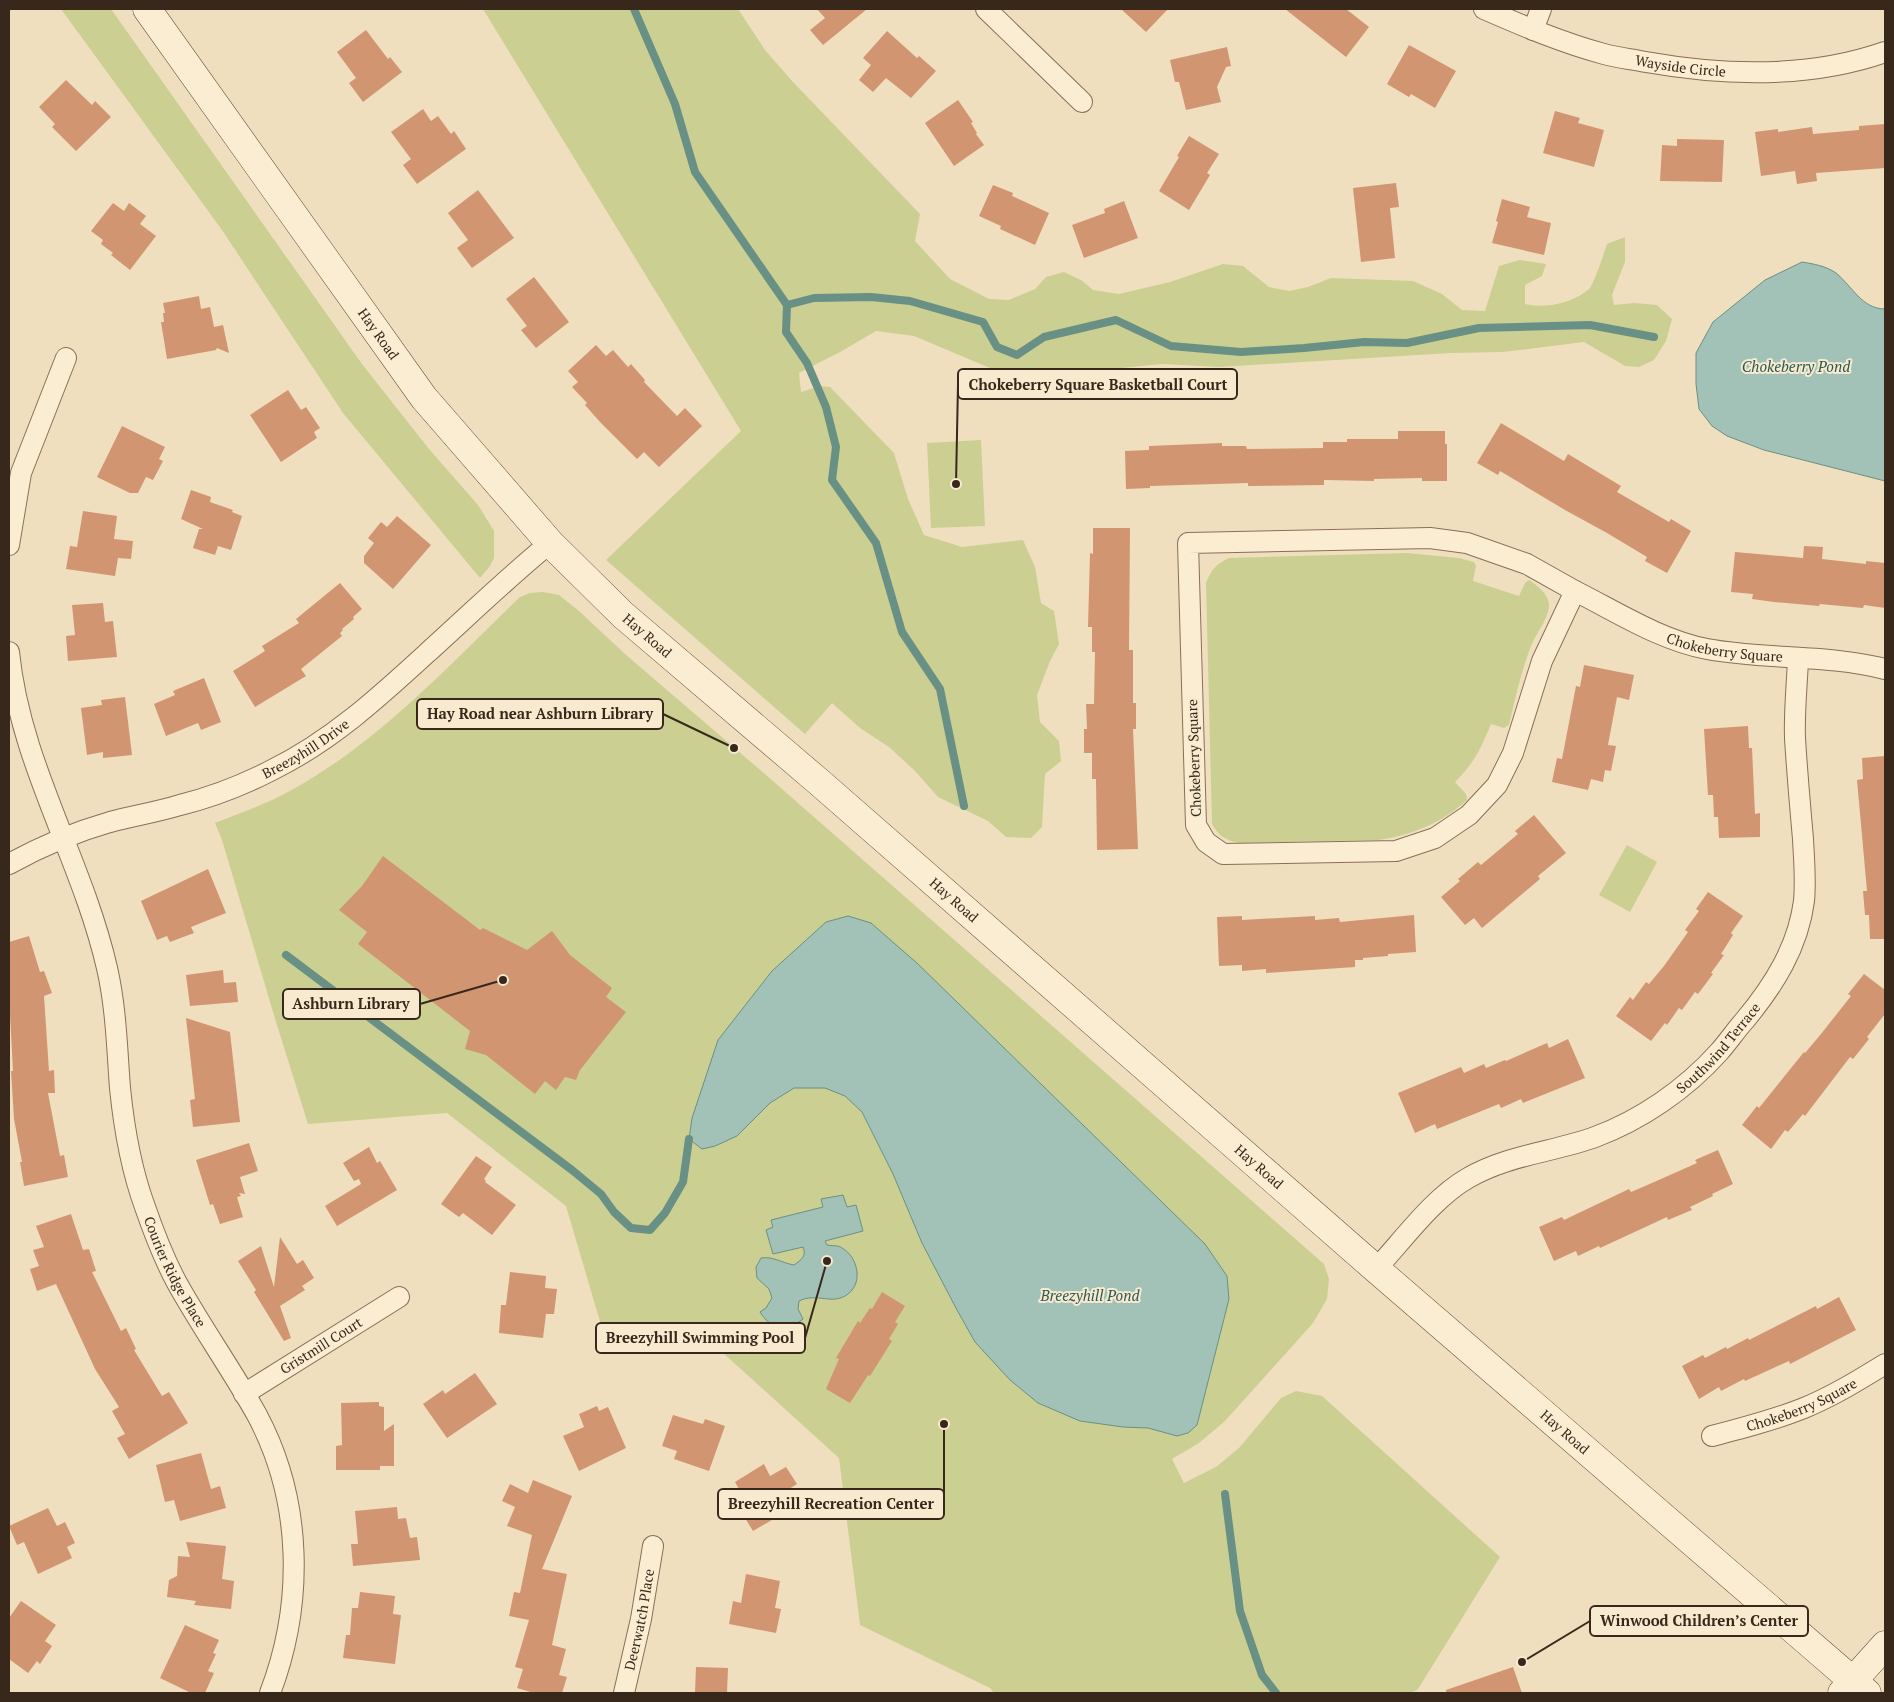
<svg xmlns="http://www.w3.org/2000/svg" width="1894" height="1702" viewBox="0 0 1894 1702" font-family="'PT Serif',serif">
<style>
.green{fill:#cbcf92}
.water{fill:#a2c2b7;stroke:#699085}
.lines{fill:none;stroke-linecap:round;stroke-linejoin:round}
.stream{stroke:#699085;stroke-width:8}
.building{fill:#d19572}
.street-casing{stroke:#8a6f56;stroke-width:22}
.secondary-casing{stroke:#6c503a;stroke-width:29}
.street{stroke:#fbedd2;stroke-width:20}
.secondary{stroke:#fbedd2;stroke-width:28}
.labels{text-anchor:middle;stroke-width:4;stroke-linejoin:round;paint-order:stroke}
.street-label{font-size:14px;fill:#38281c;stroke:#f7eacf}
.water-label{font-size:15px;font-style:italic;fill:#2a5954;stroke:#f7eacf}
.leader{fill:none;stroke:#38281c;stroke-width:2}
.callout-dot{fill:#38281c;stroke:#f7eacf;stroke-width:2}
.callout{fill:#f7eacf;stroke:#38281c;stroke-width:2}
.callout-label{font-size:15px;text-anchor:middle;font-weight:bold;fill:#38281c}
</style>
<rect width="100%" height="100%" fill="#f0dfbf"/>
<!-- green -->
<g class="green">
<polygon points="61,9 111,9 362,364 429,449 478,505 494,531 494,558 490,566 480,578 343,413 222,230"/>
<path d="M 483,9 L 738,9 L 765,50 L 792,81 L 920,214 L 915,241 L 950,279 L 989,299 L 1009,300 L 1035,289 L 1046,277 L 1064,272 L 1081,280 L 1093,290 L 1119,294 L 1170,282 L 1223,264 L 1243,266 L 1269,287 L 1289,291 L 1308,287 L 1331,278 L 1413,281 L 1442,294 L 1462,310 L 1485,311 L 1499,266 L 1520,260 L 1546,264 L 1542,276 L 1525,285 L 1525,304 C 1545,309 1573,303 1589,289 C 1594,284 1604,253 1607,244 L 1625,237 L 1625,262 L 1612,295 L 1614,305 L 1634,303 L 1657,305 L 1672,319 L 1666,341 L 1654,360 L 1639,367 L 1625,366 L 1584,342 L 1503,352 L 1451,353 L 1219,367 L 1162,364 L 1101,370 L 1043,382 L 1009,376 L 914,336 L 876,331 L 840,352 L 799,373 L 801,392 L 820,386 L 830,387 L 894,453 L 908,499 L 924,535 L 962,547 L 1023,540 L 1035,567 L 1041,603 L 1054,611 L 1059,644 L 1050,661 L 1037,695 L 1040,722 L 1059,741 L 1061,761 L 1045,774 L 1042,827 L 1031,838 L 1006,837 L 988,821 L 938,797 L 915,771 L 889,747 L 860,728 L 832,703 L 805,734 L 606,560 L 741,431 Z"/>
<polygon points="981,440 985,526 931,528 927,443"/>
<path d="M 1407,553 L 1459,558 L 1474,562 L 1476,566 L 1473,581 L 1519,596 L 1525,583 L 1529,580 C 1538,586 1550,595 1549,607 C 1547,621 1536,634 1531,646 C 1521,672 1515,699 1509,725 L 1504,728 L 1491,724 C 1480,750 1475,762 1455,782 L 1466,794 L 1467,800 C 1442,823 1412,835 1378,840 L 1239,843 C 1225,840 1219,836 1212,824 L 1206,583 C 1212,569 1215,565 1229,558 Z"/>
<path d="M 543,592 L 559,595 L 579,611 L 625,654 L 766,775 L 1324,1264 L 1329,1279 L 1327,1299 L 1313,1323 L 1225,1421 L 1199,1443 L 1172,1459 L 1184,1483 L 1216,1467 L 1239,1448 L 1281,1398 L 1296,1391 L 1322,1396 L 1500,1557 L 1418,1689 L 1411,1693 L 994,1693 L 990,1688 L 860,1625 L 839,1458 L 723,1353 L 606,1342 L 566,1206 L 447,1113 L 308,1124 L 276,1022 L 222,840 L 215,823 C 242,812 270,803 295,788 C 381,740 449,665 520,597 L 530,593 Z"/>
<polygon points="1627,845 1657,862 1630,912 1599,895"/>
</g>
<!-- water -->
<g class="water">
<path d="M 1802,262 C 1814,264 1826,266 1836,273 C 1852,286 1862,309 1885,309 L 1885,481 L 1764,450 L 1727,436 L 1712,426 L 1699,409 L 1696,384 L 1696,353 L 1713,322 L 1765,280 Z"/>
<polygon points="848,916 871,923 918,964 1205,1244 1227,1276 1229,1299 1197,1425 1188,1433 1177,1436 1148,1428 1123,1427 1080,1421 1038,1403 1010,1380 975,1342 957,1310 922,1243 893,1174 862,1112 845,1096 825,1088 794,1088 770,1103 737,1136 715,1146 702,1149 689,1139 692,1118 718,1040 772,971 826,922"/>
<path d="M 843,1195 L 847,1207 L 856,1205 L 863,1231 L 825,1241 L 827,1245 C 832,1246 838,1245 842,1248 C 857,1256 864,1282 848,1294 C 833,1306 817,1292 799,1301 L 798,1309 L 803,1319 C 787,1332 770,1329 760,1312 L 766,1308 L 772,1298 L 769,1289 L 757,1278 L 756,1267 L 761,1258 C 773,1256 782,1263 794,1265 C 801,1260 807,1256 803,1247 L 773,1254 L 766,1230 L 773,1227 L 771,1220 L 823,1207 L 821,1199 Z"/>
</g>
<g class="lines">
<!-- stream -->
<g class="stream">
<polyline points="634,9 675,104 695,172 787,305 786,332 807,363 826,407 836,447 832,480 876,543 902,632 940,689 964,806"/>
<polyline points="787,305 814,298 871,297 910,301 983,322 997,347 1017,355 1044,337 1116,320 1171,346 1241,352 1304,348 1364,342 1407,343 1479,328 1590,325 1654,337"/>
<polyline points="286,955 572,1170 601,1194 614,1212 631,1228 650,1230 665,1213 683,1182 689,1139"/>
<polyline points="1225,1494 1240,1611 1262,1675 1276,1693"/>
</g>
</g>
<!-- building -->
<g class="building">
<polygon points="817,9 867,9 823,45 810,30 825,18"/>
<polygon points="1121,9 1168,9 1146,32"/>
<polygon points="1285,9 1346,9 1369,27 1346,57"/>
<polygon points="366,30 388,59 390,57 402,72 363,102 349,83 356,78 337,52"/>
<polygon points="887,31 917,58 919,56 936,71 911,98 886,78 873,92 859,80 871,65 863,58"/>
<polygon points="1409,45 1456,71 1435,108 1411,94 1409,97 1387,84"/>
<polygon points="1227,47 1231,66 1226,67 1217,87 1221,102 1186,110 1179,82 1175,82 1170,60"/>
<polygon points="66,80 92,105 95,101 111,117 76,151 52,127 55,124 39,107"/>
<polygon points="958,100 973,122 971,123 977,133 976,134 984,145 954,166 925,123"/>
<polygon points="423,109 431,121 438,116 451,134 454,131 466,149 417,184 403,165 411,159 391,132"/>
<polygon points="1555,111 1580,118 1578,123 1604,130 1594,167 1543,153"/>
<polygon points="1885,124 1885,168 1816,173 1817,181 1797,184 1795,171 1761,176 1755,132 1778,129 1778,132 1812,127 1813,134 1859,130 1859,126"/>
<polygon points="1189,136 1219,154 1207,173 1210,175 1189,210 1159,191 1179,157 1177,156"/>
<polygon points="1677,139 1724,140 1722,182 1660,181 1662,145 1677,146"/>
<polygon points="1396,183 1399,207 1390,208 1395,258 1361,262 1353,188"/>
<polygon points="993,185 1013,193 1012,196 1049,213 1035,245 1000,229 1001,226 979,216"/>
<polygon points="478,190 514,238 472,268 457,248 468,240 448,213"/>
<polygon points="1502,199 1530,207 1527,217 1551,223 1544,255 1492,243 1498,222 1496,221"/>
<polygon points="1124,201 1138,238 1084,258 1072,225 1105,213 1104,209"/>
<polygon points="113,203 124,211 129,203 146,216 140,224 156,236 130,270 111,255 113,253 101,244 103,240 91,231"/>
<polygon points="534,277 569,322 536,348 521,330 527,326 506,299"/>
<polygon points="199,296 201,309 210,307 214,327 223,325 229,353 217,348 216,350 167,359 161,322 164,322 163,313 165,313 163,303"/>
<polygon points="596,345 606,356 613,350 628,367 631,364 645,380 644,382 677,416 685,408 702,426 659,467 644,452 637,459 600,422 585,405 587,403 572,387 578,382 568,371"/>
<polygon points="288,390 301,410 306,407 320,428 314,432 317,438 281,462 250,415"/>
<polygon points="1501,423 1564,461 1568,454 1621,486 1617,492 1669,522 1671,519 1691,531 1667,573 1645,561 1647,557 1607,533 1565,510 1500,471 1498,475 1477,463"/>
<polygon points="122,426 165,447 159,459 163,461 153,480 146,477 138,493 130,493 97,477"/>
<polygon points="1398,431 1445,431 1445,444 1447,444 1447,481 1422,481 1422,478 1374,479 1374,481 1324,480 1324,485 1248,486 1248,483 1150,486 1150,488 1126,489 1125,451 1149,450 1149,446 1222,443 1222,446 1246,446 1247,449 1323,448 1323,442 1347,442 1347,439 1398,439"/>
<polygon points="191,490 211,497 210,502 233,510 232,512 242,516 231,550 218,546 215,555 193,548 199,529 203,529 181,519"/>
<polygon points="83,511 117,516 114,539 133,541 131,559 118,558 115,576 66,569 70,546 77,547"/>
<polygon points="397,516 431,545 393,589 364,563 364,556 374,543 368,538 381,522 387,527"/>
<polygon points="1093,528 1130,528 1129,650 1133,650 1133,703 1136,703 1136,729 1133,729 1138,849 1097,850 1096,779 1092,779 1092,753 1084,753 1084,729 1087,729 1086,704 1094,704 1095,652 1092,652 1092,627 1088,627 1090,553 1093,554"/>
<polygon points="1804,546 1823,547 1822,559 1866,564 1866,561 1885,563 1885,608 1864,605 1863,608 1820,604 1819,606 1774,602 1752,599 1753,594 1731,592 1735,552 1803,558"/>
<polygon points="340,583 362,609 353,617 354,619 342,629 343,630 340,633 342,636 301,669 306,676 255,707 233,671 265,651 262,646 299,623 296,619"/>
<polygon points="103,603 105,622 113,621 117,657 68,661 66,636 75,635 72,605"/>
<polygon points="1584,665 1634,675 1629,700 1617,697 1608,745 1616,746 1611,771 1605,770 1603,782 1591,779 1588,790 1552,782 1557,758 1562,759 1576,686 1580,687"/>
<polygon points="204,678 221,722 201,730 198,723 166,736 154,704 175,695 173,691"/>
<polygon points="125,697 132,755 103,758 103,752 87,755 81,708 102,705 101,700"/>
<polygon points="1748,726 1749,748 1752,748 1755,814 1760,813 1760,837 1719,838 1718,817 1714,817 1713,795 1708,795 1704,729"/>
<polygon points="1885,756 1885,939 1870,939 1869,915 1865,915 1863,891 1867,891 1857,780 1863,779 1862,758"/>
<polygon points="1534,815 1566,853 1538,876 1540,879 1482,928 1474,918 1465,925 1441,897 1460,881 1458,879 1478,862 1481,865 1518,834 1515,831"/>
<polygon points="383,856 480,930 483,928 527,950 552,931 570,955 612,988 606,997 626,1012 580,1070 576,1080 565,1077 556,1090 545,1081 535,1094 486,1055 465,1049 470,1031 358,944 367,932 339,910 362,886"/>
<polygon points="208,869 226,913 191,927 194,933 170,942 167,936 157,940 141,901"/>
<polygon points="1708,892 1743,916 1731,933 1733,935 1721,954 1724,955 1711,973 1713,974 1698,994 1695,992 1682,1010 1679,1008 1667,1025 1665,1023 1651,1041 1616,1016 1630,997 1633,1000 1646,982 1649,984 1664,966 1688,932 1685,930 1699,911 1696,909"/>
<polygon points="1414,915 1416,952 1388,954 1388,956 1363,958 1363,960 1355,960 1355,967 1266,973 1266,969 1242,971 1242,965 1219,966 1217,917 1242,916 1242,920 1315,916 1315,920 1339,918 1340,922"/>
<polygon points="29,936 40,972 44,971 52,993 44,996 49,1071 54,1070 55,1093 48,1093 60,1156 64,1155 68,1177 24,1186 20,1162 22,1162 14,1119 11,1071 13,1071 9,995 9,942"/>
<polygon points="223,970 224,983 236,982 238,1002 190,1006 186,975"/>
<polygon points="1864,974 1885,990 1885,1014 1867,1037 1869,1039 1853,1059 1850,1057 1805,1116 1803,1114 1788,1132 1785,1130 1771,1149 1742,1125 1757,1106 1759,1108 1804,1052 1805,1053 1821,1034 1851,996 1848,994"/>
<polygon points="186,1018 230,1032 240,1122 193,1127 190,1100 195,1099"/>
<polygon points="1568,1039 1585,1078 1523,1103 1521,1099 1501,1108 1499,1104 1437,1129 1435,1124 1415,1133 1398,1093 1461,1067 1464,1073 1484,1064 1486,1068 1505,1060 1506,1061 1547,1043 1549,1048"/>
<polygon points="249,1143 258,1171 240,1177 245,1194 239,1193 241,1196 237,1197 243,1217 220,1224 213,1204 210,1205 196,1160"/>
<polygon points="369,1147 377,1163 380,1161 397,1190 337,1226 325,1206 361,1184 359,1179 354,1181 343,1163"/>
<polygon points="1718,1150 1733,1184 1712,1194 1713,1196 1690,1207 1692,1210 1668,1220 1667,1217 1600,1248 1599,1246 1578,1256 1576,1251 1554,1261 1539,1227 1562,1217 1564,1220 1629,1189 1631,1192 1652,1183 1697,1163 1695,1160"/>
<polygon points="476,1156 492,1167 484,1179 486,1181 485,1182 516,1205 492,1235 463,1213 459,1217 441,1204"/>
<polygon points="71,1214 83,1250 89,1249 96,1271 92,1272 121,1331 126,1328 136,1349 134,1350 162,1396 169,1392 188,1423 129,1459 117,1438 125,1434 112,1411 119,1407 95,1369 56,1284 37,1291 30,1269 39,1266 33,1250 44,1247 36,1226"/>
<polygon points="280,1237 297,1264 303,1260 314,1278 302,1286 305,1290 280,1306 291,1338 284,1341 254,1292 256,1290 238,1261 261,1246 274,1287"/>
<polygon points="510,1272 546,1276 545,1288 557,1289 554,1314 546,1314 543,1338 499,1333 501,1305 506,1305"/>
<polygon points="882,1292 905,1306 895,1322 898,1324 889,1339 892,1341 870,1376 868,1375 850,1403 826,1389 839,1359 836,1358 858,1321 860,1323 870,1308 872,1309"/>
<polygon points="1839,1297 1856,1330 1790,1364 1789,1361 1745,1381 1744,1379 1721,1391 1719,1387 1699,1399 1682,1366 1703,1355 1705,1358 1726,1347 1727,1349 1748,1338 1749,1340 1816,1306 1817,1309"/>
<polygon points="475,1373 497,1404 447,1438 423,1404 443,1390 445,1394"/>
<polygon points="379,1402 379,1406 384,1407 384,1431 394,1424 394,1466 380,1466 380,1470 336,1470 336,1446 342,1445 341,1403"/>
<polygon points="597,1406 599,1411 608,1407 626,1448 579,1471 563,1436 584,1427 579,1414"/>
<polygon points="673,1415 703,1424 705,1419 725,1426 709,1471 674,1459 677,1451 662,1446"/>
<polygon points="201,1453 211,1489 220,1486 226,1508 180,1521 174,1500 165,1502 156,1465"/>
<polygon points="764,1464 770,1476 786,1467 797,1484 784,1492 794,1507 753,1531 740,1510 748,1505 735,1482"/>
<polygon points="533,1480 572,1496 542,1569 567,1574 552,1645 566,1649 559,1675 567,1677 562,1693 534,1693 517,1688 523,1669 515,1667 529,1620 509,1616 514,1592 520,1593 532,1535 507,1526 515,1507 502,1501 510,1484 528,1493"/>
<polygon points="397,1507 398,1519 406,1518 410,1538 417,1537 420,1560 353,1566 351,1544 358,1544 355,1511"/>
<polygon points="48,1508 57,1526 65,1522 75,1543 67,1547 72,1558 38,1574 24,1542 17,1545 9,1526"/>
<polygon points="186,1542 226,1546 222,1579 234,1581 231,1609 194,1605 196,1601 167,1597 169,1580 177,1576 178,1556 190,1557"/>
<polygon points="746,1574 780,1581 775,1608 781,1609 776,1633 729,1624 733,1601 741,1603"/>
<polygon points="360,1592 395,1596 393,1614 401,1615 395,1664 343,1658 346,1635 350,1635 352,1608 358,1608"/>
<polygon points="21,1601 56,1625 45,1641 52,1646 40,1664 37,1661 28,1673 9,1659 9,1618"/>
<polygon points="185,1625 219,1640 213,1653 216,1654 208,1671 214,1673 205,1693 191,1693 160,1678"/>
<polygon points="696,1667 728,1668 727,1693 695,1693"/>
<polygon points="1513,1667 1522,1693 1446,1693 1446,1690"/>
</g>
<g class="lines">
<defs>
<g id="street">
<polyline points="986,9 1082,102"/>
<path id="s1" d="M 1484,9 C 1523,26 1563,43 1604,54 C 1618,58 1632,59 1646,62 C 1725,76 1808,79 1885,52"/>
<polyline points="1533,30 1541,9"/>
<polygon points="1430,538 1467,543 1527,564 1575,591 1542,661 1513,753 1497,785 1469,815 1435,838 1396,851 1223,854 1206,842 1196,825 1188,543"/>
<polyline points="9,545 21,473 66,358"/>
<path id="s2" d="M 1575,591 C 1617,612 1660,640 1707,649 C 1766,660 1827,654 1885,669"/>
<path id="s3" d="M 9,652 C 20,764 82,859 107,968 C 116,1007 117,1048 120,1088 C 124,1128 131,1169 145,1207 C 154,1233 164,1259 177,1283 C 202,1328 232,1370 257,1415 C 303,1501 304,1604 270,1693"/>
<path id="s4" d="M 9,864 C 40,847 75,832 110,822 C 133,816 157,812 180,805 C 212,797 243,785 272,770 C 331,741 378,698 426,654 C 467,617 507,578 550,543"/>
<path id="s5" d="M 1376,1269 C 1404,1239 1433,1198 1468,1178 C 1507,1155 1554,1152 1595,1137 C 1641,1120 1686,1089 1719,1052 C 1728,1042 1736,1030 1745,1020 C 1774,985 1798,947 1804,901 C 1806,880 1804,860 1803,839 C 1800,805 1797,772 1795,738 C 1794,712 1797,685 1798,659"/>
<path id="s6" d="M 244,1394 L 399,1297"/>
<path id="s7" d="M 1712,1436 C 1743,1428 1774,1420 1804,1408 C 1833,1396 1859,1380 1885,1364"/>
<path id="s8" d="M 624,1693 L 641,1619 L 653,1546"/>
</g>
<g id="secondary">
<path id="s9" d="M 147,9 L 424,398 L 550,543 L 623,615 L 819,782 L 1376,1269 L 1867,1693"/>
<polyline points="1842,1693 1885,1645"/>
</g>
</defs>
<!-- street casing -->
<use href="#street" class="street-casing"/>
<!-- secondary casing -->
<use href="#secondary" class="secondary-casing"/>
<!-- street -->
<use href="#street" class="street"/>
<!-- secondary -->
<use href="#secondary" class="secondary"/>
</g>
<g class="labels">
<!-- street labels -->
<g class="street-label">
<text dy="5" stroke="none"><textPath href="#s1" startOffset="206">Wayside Circle</textPath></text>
<text dy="5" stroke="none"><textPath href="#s9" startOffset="399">Hay Road</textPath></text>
<text dy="5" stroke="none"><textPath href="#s9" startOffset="804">Hay Road</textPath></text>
<text dy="5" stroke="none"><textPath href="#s2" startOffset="162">Chokeberry Square</textPath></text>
<text dy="5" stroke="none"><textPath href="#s4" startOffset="320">Breezyhill Drive</textPath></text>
<text transform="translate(1194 758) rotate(-92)" y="5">Chokeberry Square</text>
<text dy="5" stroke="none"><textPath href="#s9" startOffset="1209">Hay Road</textPath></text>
<text dy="5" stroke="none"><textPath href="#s5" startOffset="418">Southwind Terrace</textPath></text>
<text dy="5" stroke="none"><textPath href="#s9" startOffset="1614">Hay Road</textPath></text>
<text dy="5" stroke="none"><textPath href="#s3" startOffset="646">Courier Ridge Place</textPath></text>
<text dy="5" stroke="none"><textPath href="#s6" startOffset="91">Gristmill Court</textPath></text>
<text dy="5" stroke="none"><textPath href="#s7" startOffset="95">Chokeberry Square</textPath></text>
<text dy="5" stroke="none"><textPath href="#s9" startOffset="2019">Hay Road</textPath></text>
<text dy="5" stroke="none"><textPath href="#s8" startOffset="75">Deerwatch Place</textPath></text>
</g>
<!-- water labels -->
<g class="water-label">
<text x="1796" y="372">Chokeberry Pond</text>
<text x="1090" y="1301">Breezyhill Pond</text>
</g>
</g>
<!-- callouts -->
<path class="leader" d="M956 484L958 384M734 748L663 714M503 980L420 1004M827 1261L805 1338M944 1424L944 1504M1522 1662L1590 1621"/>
<g class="callout-dot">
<circle cx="956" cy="484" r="5"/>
<circle cx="734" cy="748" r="5"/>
<circle cx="503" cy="980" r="5"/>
<circle cx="827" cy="1261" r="5"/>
<circle cx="944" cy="1424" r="5"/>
<circle cx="1522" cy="1662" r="5"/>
</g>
<g class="callout">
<rect x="958" y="369" width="279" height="30" rx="5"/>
<rect x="417" y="699" width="246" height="30" rx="5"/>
<rect x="283" y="989" width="137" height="30" rx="5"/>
<rect x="596" y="1323" width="209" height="30" rx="5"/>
<rect x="718" y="1489" width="226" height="30" rx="5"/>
<rect x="1590" y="1606" width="218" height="30" rx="5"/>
</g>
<g class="callout-label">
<text x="1098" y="390">Chokeberry Square Basketball Court</text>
<text x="540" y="719">Hay Road near Ashburn Library</text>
<text x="351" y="1009">Ashburn Library</text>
<text x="700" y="1343">Breezyhill Swimming Pool</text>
<text x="831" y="1509">Breezyhill Recreation Center</text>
<text x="1699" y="1626">Winwood Children’s Center</text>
</g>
<!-- border -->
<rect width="1894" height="1702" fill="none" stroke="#38281c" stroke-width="20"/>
</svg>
